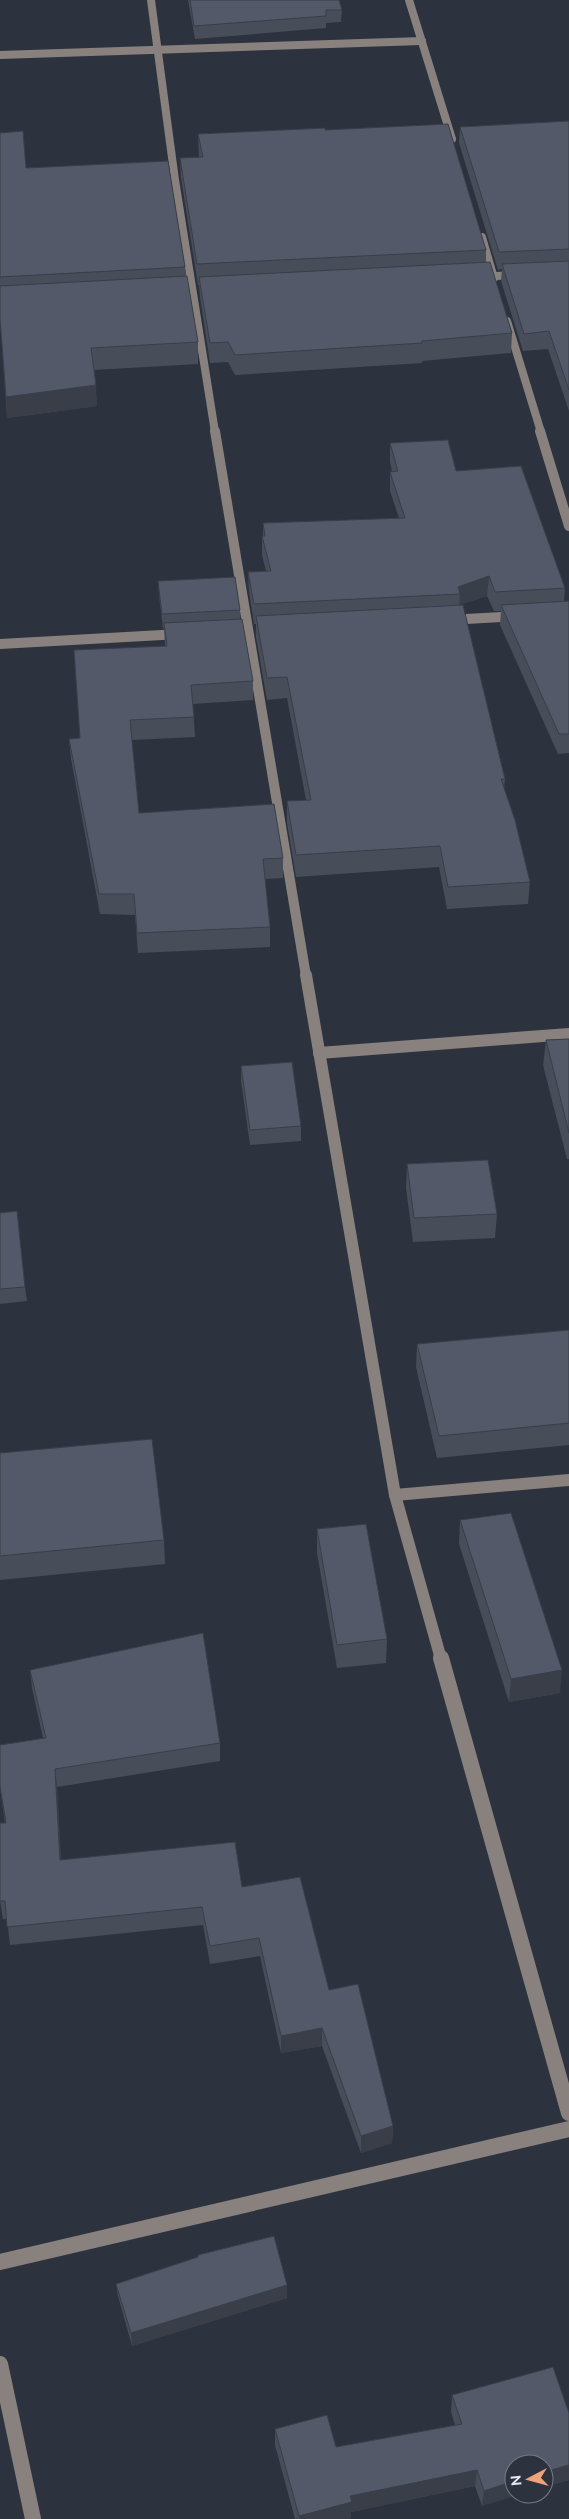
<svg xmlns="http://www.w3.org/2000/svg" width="569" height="2519" viewBox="0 0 569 2519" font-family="Raleway,sans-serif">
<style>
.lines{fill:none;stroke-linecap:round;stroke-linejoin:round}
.minor-far3{stroke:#89817d;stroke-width:8}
.minor-far2{stroke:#89817d;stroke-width:10}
.minor-far1{stroke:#89817d;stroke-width:12}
.minor{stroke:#89817d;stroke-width:16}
.wall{fill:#474d59}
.shaded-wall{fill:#3a3e49}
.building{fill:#535968;stroke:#3a3e49}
</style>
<rect width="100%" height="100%" fill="#2d323f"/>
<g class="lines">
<!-- minor-far3 -->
<g class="minor-far3">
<polyline points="151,0 175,180 215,432"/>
<polyline points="409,0 452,139"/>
<polyline points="0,55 422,41"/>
<polyline points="482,237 494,278"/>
<polyline points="477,277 517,275"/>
<polyline points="507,321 541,432"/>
</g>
<!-- minor-far2 -->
<g class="minor-far2">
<polyline points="215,431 306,976"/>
<polyline points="540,431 569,526"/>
<polyline points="449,620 517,616"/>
<polyline points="0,644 180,634"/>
</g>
<!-- minor-far1 -->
<g class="minor-far1">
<polyline points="306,975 395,1495 441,1659"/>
<polyline points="319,1053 569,1034"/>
<polyline points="395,1495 569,1480"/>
</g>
<!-- minor -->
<g class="minor">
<polyline points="441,1658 569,2113"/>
<polyline points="0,2262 569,2129"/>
<polyline points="0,2364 33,2519"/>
</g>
</g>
<!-- wall -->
<g class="wall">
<polygon points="188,0 339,0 342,10 341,22 326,23 326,28 195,39"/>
<polygon points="569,121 569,411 548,349 523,351 501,281 502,269 498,270 459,143 460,127"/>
<polygon points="325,130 486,250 486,263 512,333 511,353 422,361 422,363 235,375 228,362 210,363 200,297 199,285 198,285 181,178 180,158 199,157 198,134"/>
<polygon points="0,133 26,168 185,267 186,276 198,342 198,364 94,370 97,406 7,418 0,319"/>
<polygon points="390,443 456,471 565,588 564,602 569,601 569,753 558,754 500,625 501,611 494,611 487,596 459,605 505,779 504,789 530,882 528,904 447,909 439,867 296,877 287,823 287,801 306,800 287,698 267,700 256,637 256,624 254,624 249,591 248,572 266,571 262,555 262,536 263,536 263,523 399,518 390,491 390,472 392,472 390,462"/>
<polygon points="158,581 240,610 240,619 253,681 253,700 193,704 195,737 132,740 139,813 283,858 283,878 265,879 270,927 270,947 138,953 135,915 100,914 71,759 69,739 80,738 165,646 164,628 163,629 159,595"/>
<polygon points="569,1039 569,1159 567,1159 543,1065 546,1040"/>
<polygon points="241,1066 301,1126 301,1141 250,1145 241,1081"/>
<polygon points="407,1164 497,1214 495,1238 413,1242 406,1188"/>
<polygon points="0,1213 25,1287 27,1301 0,1304"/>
<polygon points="569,1330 569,1445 437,1458 416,1367 417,1344"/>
<polygon points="0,1453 164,1540 165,1564 0,1580"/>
<polygon points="460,1520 560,1693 509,1702 459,1544"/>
<polygon points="317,1529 387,1639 386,1663 337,1668 317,1553"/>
<polygon points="30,1670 220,1743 220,1761 57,1787 61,1860 242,1887 329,1990 393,2126 392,2143 361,2153 322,2046 281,2053 260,1956 210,1964 203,1925 10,1945 7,1919 3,1919 0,1901 5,1823 0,1789 0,1745 43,1738 32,1688"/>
<polygon points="198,2255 287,2285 287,2298 132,2346 118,2296 116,2284 198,2257"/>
<polygon points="452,2395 569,2413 569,2480 544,2487 544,2464 482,2506 475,2486 351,2512 351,2518 346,2519 295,2519 275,2445 275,2429 336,2447 455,2425 451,2412"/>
</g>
<!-- shaded-wall -->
<g class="shaded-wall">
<polygon points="96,385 97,406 7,418 6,397"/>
<polygon points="489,576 487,596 459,605 460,594 458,587"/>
<polygon points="562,1670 560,1693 509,1702 511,1679"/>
<polygon points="55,1769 57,1787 62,1878 60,1860"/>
<polygon points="322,2028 322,2046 281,2053 281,2036"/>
<polygon points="393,2126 392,2143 361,2153 361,2136"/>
<polygon points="287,2285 287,2298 132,2346 131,2333"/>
<polygon points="569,2465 569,2480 544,2487 544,2472"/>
<polygon points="477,2470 475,2486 351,2512 351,2518 346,2519 299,2519 299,2516 350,2496"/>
<polygon points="514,2481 514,2494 522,2494 482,2506 484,2491"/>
</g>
<!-- building -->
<g class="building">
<polygon points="190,0 339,0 342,10 326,10 326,16 194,26"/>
<polygon points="569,121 569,249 499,252 460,127"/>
<polygon points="448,124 486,250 197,264 180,158 203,157 198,134 325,128 325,130"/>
<polygon points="23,131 26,168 168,161 185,267 0,277 0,133"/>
<polygon points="569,261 569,390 549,331 524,334 502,264"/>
<polygon points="490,262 512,333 422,341 422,343 235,355 228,342 210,343 199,277"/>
<polygon points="187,276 198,342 91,348 96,385 6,397 0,319 0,286"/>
<polygon points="448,440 456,471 521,466 565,588 495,592 489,576 458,587 460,594 254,604 248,572 271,571 262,536 265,536 263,523 405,518 390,472 398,471 390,443"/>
<polygon points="235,577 240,610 162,614 158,581"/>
<polygon points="569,601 569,734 559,734 501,605"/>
<polygon points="463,605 505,779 501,779 515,820 530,882 448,887 440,846 296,855 287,801 311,800 287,677 267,678 256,616"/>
<polygon points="242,619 253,681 191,685 194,717 130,720 139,813 274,804 283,858 263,859 270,927 137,933 134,894 99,894 69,739 80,738 74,650 167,646 164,623"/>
<polygon points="569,1039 569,1133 546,1040"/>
<polygon points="292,1062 301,1126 250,1130 241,1066"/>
<polygon points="488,1160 497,1214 414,1218 407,1164"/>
<polygon points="17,1211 25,1287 0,1289 0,1213"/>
<polygon points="569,1330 569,1423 439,1436 417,1344"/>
<polygon points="152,1439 164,1540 0,1556 0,1453"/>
<polygon points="511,1513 562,1670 511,1679 460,1520"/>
<polygon points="366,1524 387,1639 337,1645 317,1529"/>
<polygon points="203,1633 220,1743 55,1769 60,1860 235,1842 242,1887 300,1877 329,1990 358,1984 393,2126 361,2136 322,2028 281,2036 259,1938 210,1946 202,1907 7,1927 5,1901 0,1901 0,1823 6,1823 0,1786 0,1745 46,1738 30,1670"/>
<polygon points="274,2236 287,2285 131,2333 116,2284 198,2257 198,2255"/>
<polygon points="553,2367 569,2413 569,2465 544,2472 544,2464 514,2464 514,2481 484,2491 477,2470 350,2496 352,2502 299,2516 275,2429 327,2415 336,2447 462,2424 452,2395"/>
</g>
<!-- north arrow -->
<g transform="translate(529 2479) rotate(264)"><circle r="24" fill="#2d323f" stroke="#767a85"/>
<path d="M0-4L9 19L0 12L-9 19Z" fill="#f0a279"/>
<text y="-8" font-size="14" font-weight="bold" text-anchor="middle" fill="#e3e6ef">N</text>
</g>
</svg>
